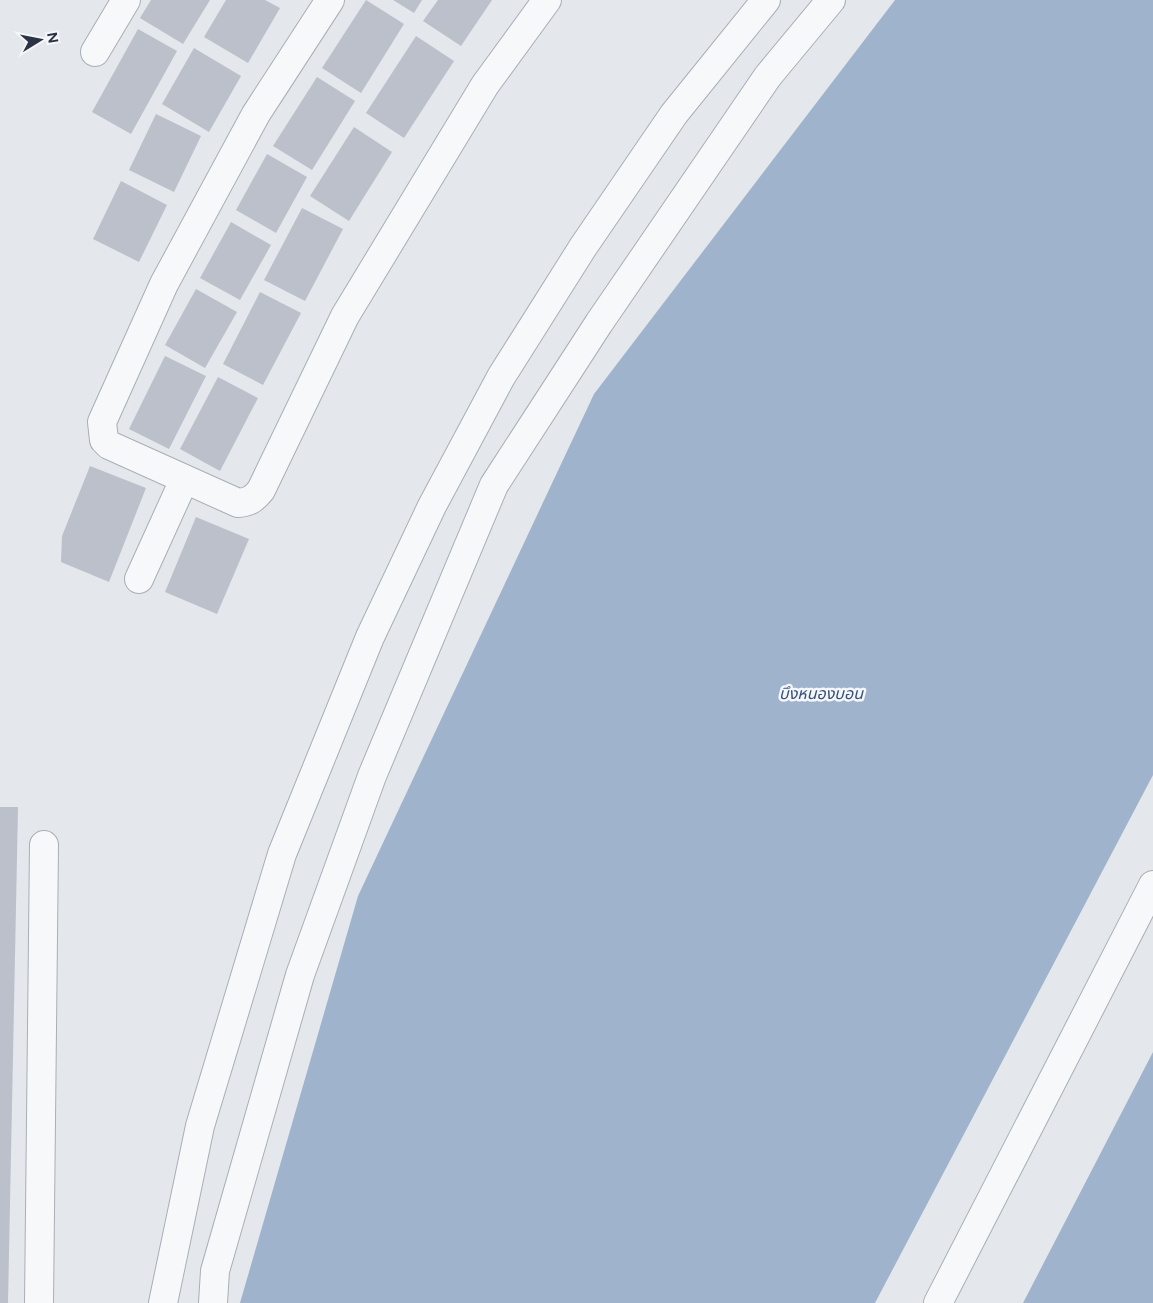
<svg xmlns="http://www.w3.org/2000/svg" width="1153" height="1303" viewBox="0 0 1153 1303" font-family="Figtree,'Noto Sans Thai',sans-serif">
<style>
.water{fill:#9fb4cc}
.building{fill:#bbc0ca}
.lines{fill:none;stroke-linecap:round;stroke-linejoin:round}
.minor-casing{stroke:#a9aeb7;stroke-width:30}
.minor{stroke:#f7f8fa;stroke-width:28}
.labels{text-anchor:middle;stroke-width:5;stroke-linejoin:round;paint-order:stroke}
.water-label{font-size:16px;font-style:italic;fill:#34527a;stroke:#f4f6f9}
</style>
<rect width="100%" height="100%" fill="#e4e7ec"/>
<!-- water -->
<g class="water">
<polygon points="895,0 1153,0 1153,775 875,1303 240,1303 358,896 594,394"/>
<polygon points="1153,1052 1153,1303 1023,1303"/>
</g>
<!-- building -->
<g class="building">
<polygon points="151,0 210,0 183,44 140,18"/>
<polygon points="226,0 265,0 280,8 248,63 204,37"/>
<polygon points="366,0 404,24 361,93 322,68"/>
<polygon points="393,0 422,0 414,13"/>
<polygon points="438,0 492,0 461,46 423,21"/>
<polygon points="138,29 177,51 131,134 92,112"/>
<polygon points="416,36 454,61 404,138 366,113"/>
<polygon points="194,48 241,76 209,132 162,104"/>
<polygon points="317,77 355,101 312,170 273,146"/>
<polygon points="156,114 201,136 174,192 129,170"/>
<polygon points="354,127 392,152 349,221 310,196"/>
<polygon points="267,154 307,177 276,233 236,210"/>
<polygon points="121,181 167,205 139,262 93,239"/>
<polygon points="302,208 343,229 305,301 264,280"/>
<polygon points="231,222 271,245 240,300 200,278"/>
<polygon points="196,289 237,312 205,368 165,345"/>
<polygon points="260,292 301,313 263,385 223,364"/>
<polygon points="165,356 206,376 169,449 129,429"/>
<polygon points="218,377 258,398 220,471 180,449"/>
<polygon points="90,466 146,488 109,582 61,562 62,536"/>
<polygon points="196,517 249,539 217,614 165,592"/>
<polygon points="0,807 18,807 8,1303 0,1303"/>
</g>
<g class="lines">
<defs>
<g id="minor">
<path d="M 330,0 L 256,114 L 164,284 L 102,422 L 104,440 L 109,445 L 238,503 C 249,502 254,499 261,490 L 345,316 L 485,85 L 547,0"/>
<polyline points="95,52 126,0"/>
<polyline points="139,579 184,480"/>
<polyline points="39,1303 44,845"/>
<polyline points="163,1303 200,1126 282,854 370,637 432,506 501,377 583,247 674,114 766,0"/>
<polyline points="213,1303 215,1271 300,975 372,776 494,485 599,323 768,76 831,0"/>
<polyline points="938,1303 1153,885"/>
</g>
</defs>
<!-- minor casing -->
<use href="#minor" class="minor-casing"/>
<!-- minor -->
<use href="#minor" class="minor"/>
</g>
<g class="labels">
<!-- water labels -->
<g class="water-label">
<text x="821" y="699">บึงหนองบอน</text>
</g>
</g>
<!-- north arrow -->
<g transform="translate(40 40) rotate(80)" stroke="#f4f6f9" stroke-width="4" paint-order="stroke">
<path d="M0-4L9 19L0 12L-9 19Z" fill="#2b3445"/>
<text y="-8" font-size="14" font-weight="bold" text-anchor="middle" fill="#2b3445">N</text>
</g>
</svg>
